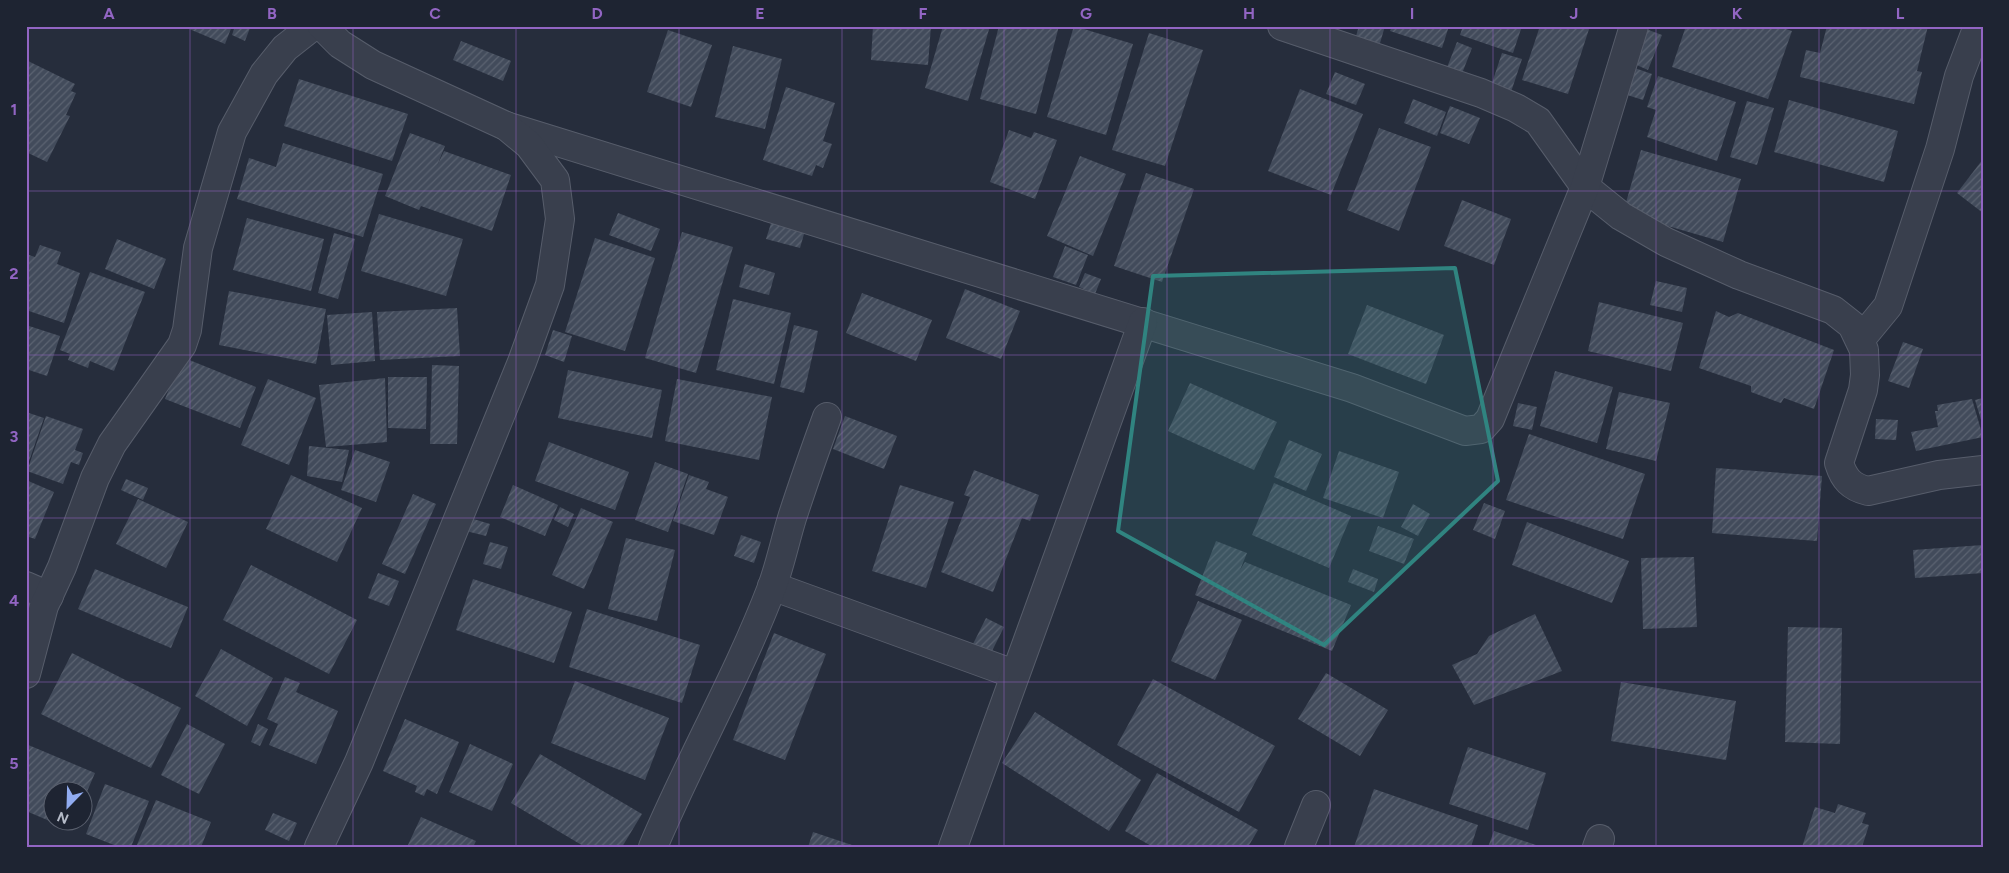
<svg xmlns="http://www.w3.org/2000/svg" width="2009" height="873" viewBox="0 0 2009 873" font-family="Figtree,sans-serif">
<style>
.building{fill:url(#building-hatch)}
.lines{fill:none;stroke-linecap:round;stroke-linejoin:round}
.minor-casing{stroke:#575d6b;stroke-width:30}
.minor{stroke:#393f4d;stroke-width:28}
.marked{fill:#308480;fill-opacity:0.2;stroke:#308480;stroke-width:4;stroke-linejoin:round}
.grid{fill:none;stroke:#9265c3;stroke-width:1;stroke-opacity:0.55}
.neatline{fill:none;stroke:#9265c3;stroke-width:2}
.grid-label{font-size:16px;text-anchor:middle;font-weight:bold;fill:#9265c3}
</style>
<defs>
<pattern id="building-hatch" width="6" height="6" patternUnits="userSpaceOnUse" patternTransform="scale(1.25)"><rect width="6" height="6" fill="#424b5b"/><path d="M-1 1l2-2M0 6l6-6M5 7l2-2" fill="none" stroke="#5b6371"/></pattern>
</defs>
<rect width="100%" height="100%" fill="#262d3c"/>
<!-- building -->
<g class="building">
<polygon points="182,26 232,26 225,44"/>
<polygon points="235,26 250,28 245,41 232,35"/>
<polygon points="873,26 931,26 928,65 871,60"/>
<polygon points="943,26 990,26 968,101 925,88"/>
<polygon points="999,26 1059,26 1036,114 980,99"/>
<polygon points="1074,26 1133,44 1106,135 1047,117"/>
<polygon points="1359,26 1385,26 1378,50 1354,43"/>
<polygon points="1392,26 1449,26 1442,48 1390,31"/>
<polygon points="1463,26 1522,26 1513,53 1460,35"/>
<polygon points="1540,26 1590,26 1568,94 1522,80"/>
<polygon points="1686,26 1777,26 1792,31 1768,99 1672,67"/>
<polygon points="1827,26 1928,26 1917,71 1922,72 1914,104 1800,77 1806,50 1820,53"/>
<polygon points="1646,29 1662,35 1648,70 1632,63"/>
<polygon points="668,30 712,45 691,107 647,92"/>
<polygon points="1149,33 1203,50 1165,166 1112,150"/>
<polygon points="461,41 511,61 503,81 453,60"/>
<polygon points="1457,42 1472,48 1461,76 1446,70"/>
<polygon points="733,46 782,59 765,129 715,117"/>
<polygon points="1502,53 1522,59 1511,92 1491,86"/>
<polygon points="26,60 75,84 71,91 76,93 66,115 70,116 47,162 26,152"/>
<polygon points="1629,66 1652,74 1643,100 1621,93"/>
<polygon points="1335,72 1365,84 1356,105 1326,94"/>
<polygon points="1658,76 1736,102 1717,161 1647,137 1656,110 1647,107"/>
<polygon points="299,79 408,114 392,161 284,126"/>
<polygon points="786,87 835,103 823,141 832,144 823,168 816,165 812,176 763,160"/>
<polygon points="1300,89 1363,114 1331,195 1268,171"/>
<polygon points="1413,99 1446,112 1437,136 1404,123"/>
<polygon points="1789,100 1898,131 1884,182 1774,152"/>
<polygon points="1747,101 1774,108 1757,165 1730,157"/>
<polygon points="1450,106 1480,118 1469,144 1440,133"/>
<polygon points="1379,128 1431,147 1399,231 1347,210"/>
<polygon points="1009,130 1031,138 1034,132 1057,140 1035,199 990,182"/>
<polygon points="410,133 445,146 437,166 444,151 511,175 492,231 421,206 419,210 385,196"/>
<polygon points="283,143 383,174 363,237 237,199 249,158 276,167"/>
<polygon points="1641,150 1741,179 1723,242 1623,213"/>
<polygon points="1080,156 1126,174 1093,256 1047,236"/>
<polygon points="1983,159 1983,213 1957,193"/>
<polygon points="1146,173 1194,189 1162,282 1114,266"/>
<polygon points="1462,200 1511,219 1494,265 1444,246"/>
<polygon points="618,213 660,229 651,251 609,235"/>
<polygon points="379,214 463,239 446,296 361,271"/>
<polygon points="773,217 806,227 800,248 766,239"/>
<polygon points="247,218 324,239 311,291 233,270"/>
<polygon points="682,232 733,247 696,373 645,358"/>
<polygon points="334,233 355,239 338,299 318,293"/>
<polygon points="595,238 655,258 625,351 565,332"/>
<polygon points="117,239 166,259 154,289 105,269"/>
<polygon points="40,245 61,252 57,264 80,273 64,323 26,310 26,254 35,257"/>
<polygon points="1065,246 1088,255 1076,285 1053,277"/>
<polygon points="745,264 775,273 769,295 739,287"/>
<polygon points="90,272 145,292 114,371 90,361 88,368 68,360 70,354 60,350"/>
<polygon points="1085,273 1101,279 1095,294 1079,287"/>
<polygon points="1656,281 1687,288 1682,312 1650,305"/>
<polygon points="965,289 1020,311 1001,359 946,338"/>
<polygon points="229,291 326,309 316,364 219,345"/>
<polygon points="862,293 932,320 916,361 846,333"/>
<polygon points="733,299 791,313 774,384 716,370"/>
<polygon points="1599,302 1683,323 1671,371 1588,351"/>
<polygon points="1367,305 1444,335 1426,384 1348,354"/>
<polygon points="457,308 460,356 380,360 377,312"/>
<polygon points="1716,311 1729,317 1738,313 1834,350 1814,409 1784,398 1781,403 1751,392 1751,386 1699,368"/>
<polygon points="372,312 375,361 331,365 327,315"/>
<polygon points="26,325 60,336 47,376 26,369"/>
<polygon points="794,325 818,331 804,393 780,387"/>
<polygon points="553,330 572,336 564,362 545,355"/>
<polygon points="1903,342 1923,349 1909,388 1888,381"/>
<polygon points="182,357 256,387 240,428 165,399"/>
<polygon points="432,365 459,366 457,444 430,444"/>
<polygon points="568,370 662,390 652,438 558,418"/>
<polygon points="1555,371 1613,387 1597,443 1540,426"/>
<polygon points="388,377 427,377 426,429 388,428"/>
<polygon points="385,378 387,442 326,447 319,385"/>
<polygon points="268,379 316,398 289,465 241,445"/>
<polygon points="677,379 772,397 759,460 665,441"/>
<polygon points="1190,383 1277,422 1254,470 1168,431"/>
<polygon points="1619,392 1670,403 1656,461 1606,449"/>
<polygon points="1983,398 1983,423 1982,423 1975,400"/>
<polygon points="1972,399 1983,437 1916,451 1911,432 1938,427 1935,411 1938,411 1937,405"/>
<polygon points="1518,403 1537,407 1532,430 1513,426"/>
<polygon points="26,412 44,418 27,467 26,467"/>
<polygon points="46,416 83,429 75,450 83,453 79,465 71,462 63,484 27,471"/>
<polygon points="845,416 897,436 884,469 833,449"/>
<polygon points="1876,419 1898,420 1896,440 1875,439"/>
<polygon points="1529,434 1645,474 1623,539 1506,500"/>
<polygon points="1289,440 1322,454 1306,491 1274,477"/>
<polygon points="549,442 629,472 615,510 535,481"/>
<polygon points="309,446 349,450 342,482 307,476"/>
<polygon points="355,450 390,462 376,502 341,490"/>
<polygon points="1339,451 1399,472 1383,518 1323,498"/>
<polygon points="655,462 688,474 668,532 635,520"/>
<polygon points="1716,468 1822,476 1817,541 1712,533"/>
<polygon points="974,470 1039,495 1030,521 1022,518 993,592 941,572 970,497 964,495"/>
<polygon points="291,475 362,508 337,562 266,529"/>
<polygon points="689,475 709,482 706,489 728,497 714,535 673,521"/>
<polygon points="126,479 148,488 143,500 121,490"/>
<polygon points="26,480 54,492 35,539 26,536"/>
<polygon points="1274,483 1351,516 1329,568 1252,535"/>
<polygon points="513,485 558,505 545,536 500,517"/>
<polygon points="900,485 954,502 926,588 872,571"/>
<polygon points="413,494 436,504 405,574 382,564"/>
<polygon points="138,499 188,522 166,568 116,544"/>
<polygon points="1484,503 1505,511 1495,539 1473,530"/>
<polygon points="1413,504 1430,514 1418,536 1401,527"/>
<polygon points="560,507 574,514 568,527 554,520"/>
<polygon points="581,508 613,522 584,589 552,575"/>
<polygon points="470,518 490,524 486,536 466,531"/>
<polygon points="1527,522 1629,561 1612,603 1512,565"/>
<polygon points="1378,526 1414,539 1404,564 1369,551"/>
<polygon points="741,535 761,542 754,563 734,556"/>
<polygon points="626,538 675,550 657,621 608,609"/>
<polygon points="1216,541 1247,553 1240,570 1245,562 1351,605 1332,651 1195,595"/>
<polygon points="490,542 508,547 501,569 483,564"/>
<polygon points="1983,545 1983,573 1915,578 1913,550"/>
<polygon points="1694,557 1697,627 1643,629 1641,558"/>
<polygon points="251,565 357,620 329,674 223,620"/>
<polygon points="95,569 188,607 171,648 78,609"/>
<polygon points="1353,569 1378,579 1374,592 1348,582"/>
<polygon points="378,573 399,581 389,606 368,598"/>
<polygon points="473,579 572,612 554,663 456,630"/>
<polygon points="1198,601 1242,620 1215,680 1171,661"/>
<polygon points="587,609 700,645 682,703 569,667"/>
<polygon points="1535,614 1562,671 1474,705 1452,665 1477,654 1489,636"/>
<polygon points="986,618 1004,627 989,657 971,648"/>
<polygon points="1788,627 1842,628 1840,744 1785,742"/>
<polygon points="774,633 826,654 785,760 733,740"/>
<polygon points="221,649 273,678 247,726 195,696"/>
<polygon points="72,653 181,708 151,768 41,714"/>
<polygon points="1326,673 1388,710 1360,756 1298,719"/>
<polygon points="285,677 300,683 296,692 338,711 316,764 269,745 278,724 267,719"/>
<polygon points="1153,679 1275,746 1239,812 1117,745"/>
<polygon points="575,681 669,718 645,780 551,743"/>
<polygon points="1621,682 1736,701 1726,760 1611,741"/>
<polygon points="1035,712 1141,780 1109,831 1002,763"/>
<polygon points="405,719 459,742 437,794 427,789 424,796 415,792 417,786 383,771"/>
<polygon points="187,724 225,744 199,794 161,775"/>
<polygon points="258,724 268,729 260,746 251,742"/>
<polygon points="26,744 95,773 83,801 82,790 52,790 52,820 74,820 71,830 26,811"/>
<polygon points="470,744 513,764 492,811 449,792"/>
<polygon points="1468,747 1546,773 1528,830 1449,804"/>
<polygon points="540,754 642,814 622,847 585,847 511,803"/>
<polygon points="1157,773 1258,830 1248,847 1153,847 1125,831"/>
<polygon points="105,784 149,801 131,847 119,847 86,834"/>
<polygon points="1374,789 1478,825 1471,847 1354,847"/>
<polygon points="156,800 211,822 201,847 136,847"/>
<polygon points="1838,804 1866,813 1862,823 1869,825 1862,847 1802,847 1815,807 1835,813"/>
<polygon points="273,813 297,823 289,841 265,830"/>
<polygon points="421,817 476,841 473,847 407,847"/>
<polygon points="1494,831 1539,846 1539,847 1488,847"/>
<polygon points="813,832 855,846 855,847 808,847"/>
</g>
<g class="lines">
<defs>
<g id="minor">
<path d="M 1282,26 L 1481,93 L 1516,108 L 1538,121 L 1585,187 L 1621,216 L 1666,242 L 1739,275 L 1833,310 L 1852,325 L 1864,350 L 1865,375 L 1863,390 L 1839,463 C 1844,479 1851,487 1868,491 L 1939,475 L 1983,470"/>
<polyline points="506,126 1352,388 1465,431 1481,429 1490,419 1585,187 1634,26"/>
<polyline points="1860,340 1888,306 1940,149 1959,76 1978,26"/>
<polyline points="26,586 49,596"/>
<polyline points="772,586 1014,674"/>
<polyline points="26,674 44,606 62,567 95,478 112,444 182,345 187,330 198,248 232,132 264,74 285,48 313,26"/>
<polyline points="319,847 359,762 522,362 550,285 560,219 555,180 529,145 506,126 373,65 340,44 322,26"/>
<path d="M 653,847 C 690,759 738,676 772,587 C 780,565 785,541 792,518 C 803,484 815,450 827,417"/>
<polyline points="953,847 1143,322"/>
<polyline points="1299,847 1316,805"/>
<polyline points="1597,847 1600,839"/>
</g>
</defs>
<!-- minor casing -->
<use href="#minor" class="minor-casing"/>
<!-- minor -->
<use href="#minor" class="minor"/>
</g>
<!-- marked area -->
<path class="marked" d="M 1455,268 L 1498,481 L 1324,645 L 1118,531 L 1153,276 Z"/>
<!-- grid -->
<path class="grid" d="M 190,26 L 190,847M 353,26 L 353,847M 516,26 L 516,847M 679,26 L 679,847M 842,26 L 842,847M 1004,26 L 1004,847M 1167,26 L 1167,847M 1330,26 L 1330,847M 1493,26 L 1493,847M 1656,26 L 1656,847M 1819,26 L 1819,847M 26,191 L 1983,191M 26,355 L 1983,355M 26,518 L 1983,518M 26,682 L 1983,682"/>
<!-- border -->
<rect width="2009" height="873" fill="none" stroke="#1e2432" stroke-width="55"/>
<!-- north arrow -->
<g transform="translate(68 806) rotate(203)"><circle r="24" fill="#1e2432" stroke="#5a606e"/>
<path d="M0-4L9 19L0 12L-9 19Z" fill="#91acf1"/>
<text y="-8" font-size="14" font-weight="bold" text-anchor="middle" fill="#b5bbc8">N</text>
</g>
<rect x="28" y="28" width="1954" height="818" class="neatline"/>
<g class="grid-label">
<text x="109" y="19">A</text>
<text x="272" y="19">B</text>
<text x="435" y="19">C</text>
<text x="597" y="19">D</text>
<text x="760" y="19">E</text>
<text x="923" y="19">F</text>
<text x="1086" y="19">G</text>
<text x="1249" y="19">H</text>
<text x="1412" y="19">I</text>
<text x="1574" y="19">J</text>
<text x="1737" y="19">K</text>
<text x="1900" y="19">L</text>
<text x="14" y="115">1</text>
<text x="14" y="279">2</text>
<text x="14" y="442">3</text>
<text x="14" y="606">4</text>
<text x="14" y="769">5</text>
</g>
</svg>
